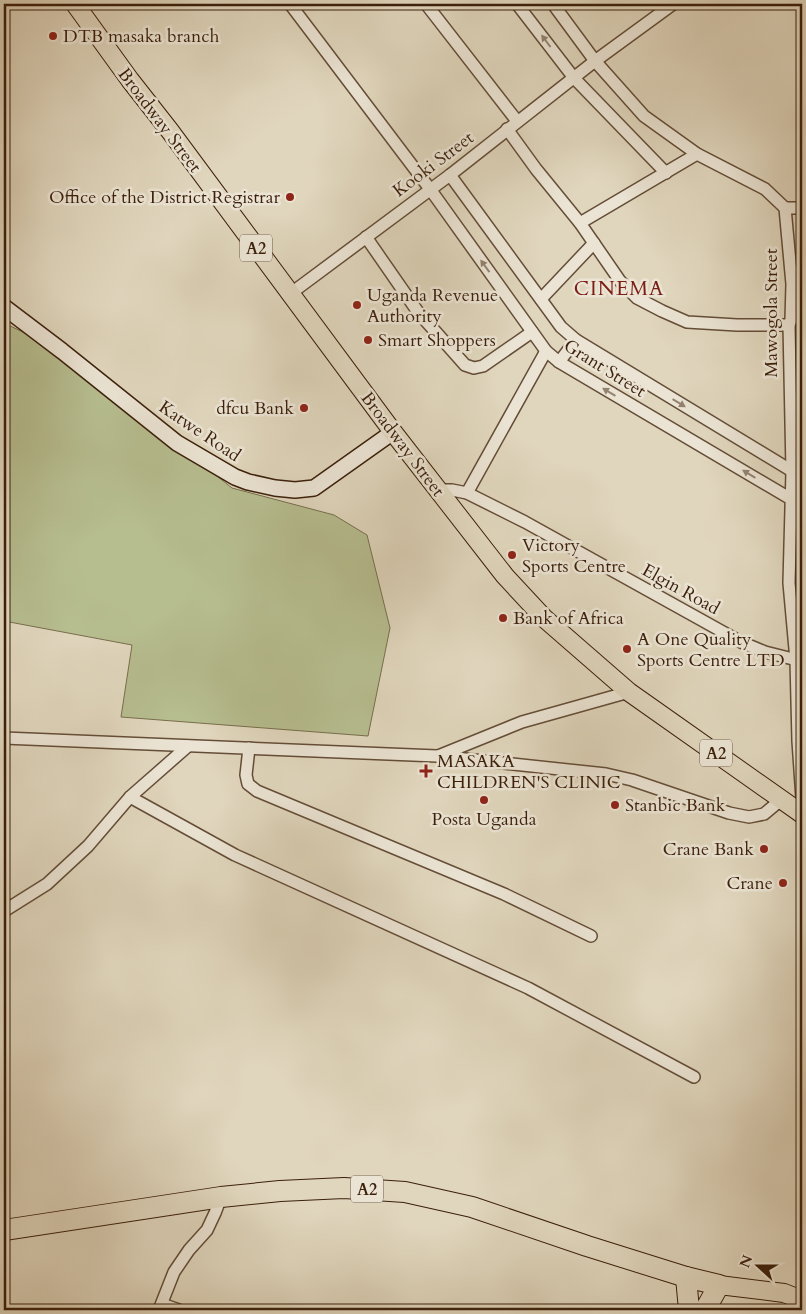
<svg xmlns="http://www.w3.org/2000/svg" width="806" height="1314" viewBox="0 0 806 1314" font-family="Cardo,serif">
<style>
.green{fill:#b6bd8f;stroke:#786e4c}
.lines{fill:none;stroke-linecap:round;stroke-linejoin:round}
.street-casing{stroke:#644d37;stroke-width:14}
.secondary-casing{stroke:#3b1f0a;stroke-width:18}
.primary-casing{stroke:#3b1f0a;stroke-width:20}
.highway-casing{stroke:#3b1f0a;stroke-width:22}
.street{stroke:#ebe4d4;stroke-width:11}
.secondary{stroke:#ebe4d4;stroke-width:15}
.primary{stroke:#e0d6bd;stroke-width:18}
.highway{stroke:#e0d6bd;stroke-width:20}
.oneway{fill:#93826f}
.poi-dot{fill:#8f2418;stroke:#ebe4d4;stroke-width:2}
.labels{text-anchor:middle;stroke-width:5;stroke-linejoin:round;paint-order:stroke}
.shield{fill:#ebe4d4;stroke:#705a47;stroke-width:1}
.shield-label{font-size:16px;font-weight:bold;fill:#3b1f0a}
.poi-label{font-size:18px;fill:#3b1f0a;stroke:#ebe4d4;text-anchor:start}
.street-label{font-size:18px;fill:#3b1f0a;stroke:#ebe4d4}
.quarter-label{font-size:20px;letter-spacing:1px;fill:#7a1f14;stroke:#ebe4d4}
</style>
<rect width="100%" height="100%" fill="#e0d6bd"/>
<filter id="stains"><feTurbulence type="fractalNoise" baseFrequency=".004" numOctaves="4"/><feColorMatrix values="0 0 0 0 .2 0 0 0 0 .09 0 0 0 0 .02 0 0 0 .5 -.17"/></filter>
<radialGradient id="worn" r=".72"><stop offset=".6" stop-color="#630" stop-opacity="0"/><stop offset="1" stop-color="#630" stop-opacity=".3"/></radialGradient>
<!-- green -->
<polygon class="green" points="4,323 56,348 232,488 334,515 367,535 390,628 368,736 121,717 132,645 4,621"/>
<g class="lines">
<defs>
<g id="street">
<polyline points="290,4 430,189 546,351 559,362 791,499 802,501"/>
<polyline points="426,4 517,121"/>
<polyline points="517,4 574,78 666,173"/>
<polyline points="553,4 595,61 644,116 697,154 765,189 785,208 792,284 791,320 789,325 792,471 789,583 796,660 798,741 802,799"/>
<polyline points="507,129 536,169 580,223 620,281 637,298 662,311 687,322 737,325 789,325"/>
<polyline points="450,175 561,327 576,340 792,471 802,473"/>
<polyline points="785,208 802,208"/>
<polyline points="580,223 697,154"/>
<polyline points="366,237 418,312 465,365 474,368 483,366 532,332"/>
<polyline points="290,294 450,175 595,61 673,4"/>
<polyline points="541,299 594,243"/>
<polyline points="559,362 576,340"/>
<polyline points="438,490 452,490 467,493 525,522 741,642 765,652 801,661"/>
<polyline points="467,493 546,351"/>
<polyline points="4,738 437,756 606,774 632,780 729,813 749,817 764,814 782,799"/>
<polyline points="249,748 246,775 248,784 257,791 504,894 591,936"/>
<polyline points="438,756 522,722 629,692"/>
<polyline points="130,797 235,855 528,988 694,1077"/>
<polyline points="4,911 47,884 88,846 130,797 188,746"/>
<polyline points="162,1304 179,1310"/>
<polyline points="159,1310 174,1272 189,1250 207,1230 215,1213 221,1197"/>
</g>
<polyline id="secondary" points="4,307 62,351 177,443 235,477 248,482 275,488 295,490 314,488 393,432"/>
<g id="primary">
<polyline points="75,4 130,80 170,131 393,432 505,576 544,618 629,692 802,814"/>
<polyline points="719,1285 784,1293 802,1300"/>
</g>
<g id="highway">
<polyline points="4,1230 221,1197 280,1191 344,1188 405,1192 472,1207 587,1246 686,1277 719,1285 705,1310"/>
<polyline points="686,1277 689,1310"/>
</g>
</defs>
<!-- street casing -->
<use href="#street" class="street-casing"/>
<!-- secondary casing -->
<use href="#secondary" class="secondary-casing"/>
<!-- primary casing -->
<use href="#primary" class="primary-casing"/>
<!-- highway casing -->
<use href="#highway" class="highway-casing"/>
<!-- street -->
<use href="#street" class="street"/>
<!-- secondary -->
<use href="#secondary" class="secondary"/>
<!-- primary -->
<use href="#primary" class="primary"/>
<!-- highway -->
<use href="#highway" class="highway"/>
</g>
<!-- one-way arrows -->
<defs><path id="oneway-solid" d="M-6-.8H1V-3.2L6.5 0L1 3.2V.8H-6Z" transform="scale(1.25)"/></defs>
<g class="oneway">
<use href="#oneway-solid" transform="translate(546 41) rotate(-127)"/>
<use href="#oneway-solid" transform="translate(485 266) rotate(-126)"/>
<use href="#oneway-solid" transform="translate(609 392) rotate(-149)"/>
<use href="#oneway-solid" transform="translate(679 403) rotate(31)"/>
<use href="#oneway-solid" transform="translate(749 474) rotate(-149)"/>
</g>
<!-- markers -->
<g class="poi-dot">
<circle cx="53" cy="36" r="5"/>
<circle cx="290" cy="197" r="5"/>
<circle cx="357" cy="305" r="5"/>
<circle cx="368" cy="340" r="5"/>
<circle cx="304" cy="408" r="5"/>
<circle cx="512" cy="555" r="5"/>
<circle cx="503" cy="618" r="5"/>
<circle cx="627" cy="649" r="5"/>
<path d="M423.5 763.5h5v5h5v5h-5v5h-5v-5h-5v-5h5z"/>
<circle cx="484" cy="800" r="5"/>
<circle cx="615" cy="805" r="5"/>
<circle cx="764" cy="849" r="5"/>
<circle cx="783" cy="883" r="5"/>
</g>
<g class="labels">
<!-- shield labels -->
<g class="shield">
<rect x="240" y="234.5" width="32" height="27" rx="4"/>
<rect x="700" y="739.5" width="32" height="27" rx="4"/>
<rect x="351" y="1175.5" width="32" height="27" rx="4"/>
</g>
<g class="shield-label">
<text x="256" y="254">A2</text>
<text x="716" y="759">A2</text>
<text x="367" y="1195">A2</text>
</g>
<!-- poi labels -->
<g class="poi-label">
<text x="63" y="42">DTB masaka branch</text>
<text x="280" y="203" text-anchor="end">Office of the District Registrar</text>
<text x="367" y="301">Uganda Revenue<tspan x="367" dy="21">Authority</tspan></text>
<text x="378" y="346">Smart Shoppers</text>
<text x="294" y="414" text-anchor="end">dfcu Bank</text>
<text x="522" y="551">Victory<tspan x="522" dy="21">Sports Centre</tspan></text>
<text x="513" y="624">Bank of Africa</text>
<text x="637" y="645">A One Quality<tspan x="637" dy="21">Sports Centre LTD</tspan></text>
<text x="437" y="767">MASAKA<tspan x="437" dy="21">CHILDREN'S CLINIC</tspan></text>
<text x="625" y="811">Stanbic Bank</text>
<text x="484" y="825" text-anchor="middle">Posta Uganda</text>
<text x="754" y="855" text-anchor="end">Crane Bank</text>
<text x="773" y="889" text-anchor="end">Crane</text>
</g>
<!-- street labels -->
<g class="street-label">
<text transform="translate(160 120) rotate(53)" y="6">Broadway Street</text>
<text transform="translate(433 164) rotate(-37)" y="6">Kooki Street</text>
<text transform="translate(771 313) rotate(-90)" y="6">Mawogola Street</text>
<text transform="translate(605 368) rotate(32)" y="6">Grant Street</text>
<text transform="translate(200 431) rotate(34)" y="6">Katwe Road</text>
<text transform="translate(403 444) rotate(53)" y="6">Broadway Street</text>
<text transform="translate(681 589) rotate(29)" y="6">Elgin Road</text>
</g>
<!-- quarter labels -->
<g class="quarter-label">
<text x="619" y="295">CINEMA</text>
</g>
</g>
<!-- margin -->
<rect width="806" height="1314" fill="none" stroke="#e0d6bd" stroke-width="20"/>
<rect x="5" y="5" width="796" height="1304" fill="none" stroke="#3b1f0a" stroke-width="2.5"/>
<rect x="10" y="10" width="786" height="1294" fill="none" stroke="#3b1f0a"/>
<!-- north arrow -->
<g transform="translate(758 1266) rotate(291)" stroke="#ebe4d4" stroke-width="4" paint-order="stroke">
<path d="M0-4L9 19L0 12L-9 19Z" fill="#3b1f0a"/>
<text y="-8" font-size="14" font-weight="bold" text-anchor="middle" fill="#3b1f0a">N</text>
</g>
<rect width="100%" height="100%" filter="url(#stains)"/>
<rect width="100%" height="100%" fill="url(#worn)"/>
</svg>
